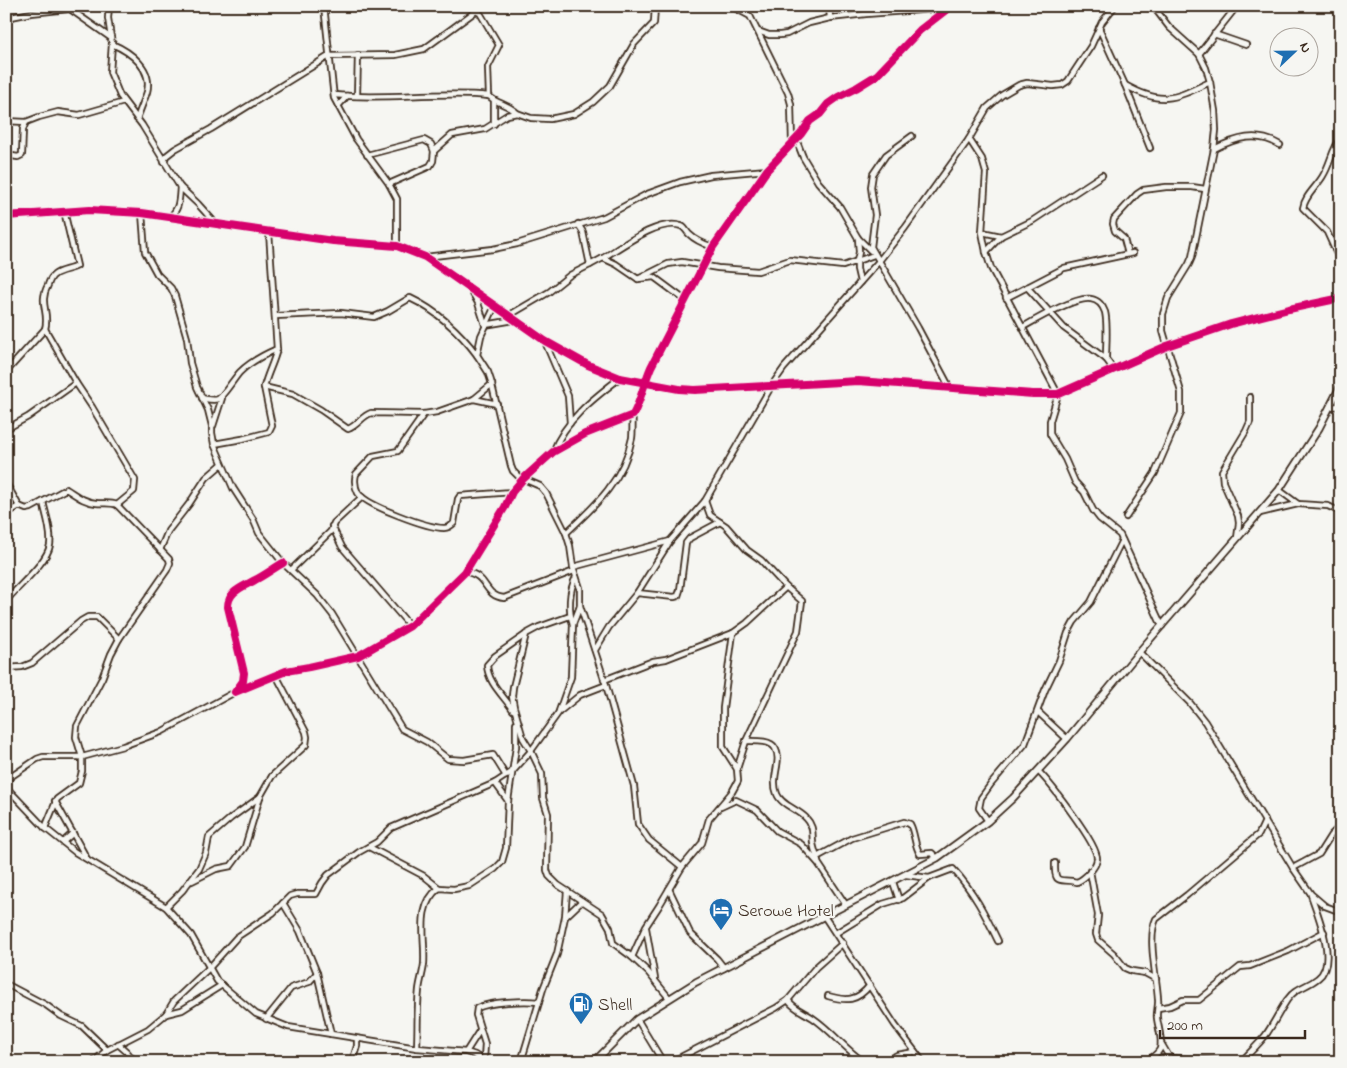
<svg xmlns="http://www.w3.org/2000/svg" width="1347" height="1068" viewBox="0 0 1347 1068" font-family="'Indie Flower',sans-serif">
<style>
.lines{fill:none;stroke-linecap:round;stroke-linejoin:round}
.minor-casing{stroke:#3b2a1e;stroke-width:8}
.major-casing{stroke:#3b2a1e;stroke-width:9}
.minor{stroke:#f6f6f2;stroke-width:4.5}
.major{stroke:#f6f6f2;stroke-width:5.5}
.cycleway-casing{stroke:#f6f6f2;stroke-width:11}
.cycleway{stroke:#d6006c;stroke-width:8}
.labels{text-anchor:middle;stroke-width:4.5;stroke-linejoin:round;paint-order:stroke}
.poi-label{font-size:18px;fill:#3b2a1e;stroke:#f6f6f2;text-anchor:start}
</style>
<rect width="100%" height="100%" fill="#f6f6f2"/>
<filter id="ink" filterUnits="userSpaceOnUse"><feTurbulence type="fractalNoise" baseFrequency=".02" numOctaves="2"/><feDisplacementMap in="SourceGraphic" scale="10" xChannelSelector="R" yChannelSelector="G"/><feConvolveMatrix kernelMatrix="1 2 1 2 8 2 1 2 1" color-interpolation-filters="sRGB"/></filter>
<g filter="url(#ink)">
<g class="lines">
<defs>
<g id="minor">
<polyline points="109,6 108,18 112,44 110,72 120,96 142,125 180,187 198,204 216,224"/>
<polyline points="324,6 334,98 356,139 389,184 397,199 397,246"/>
<polyline points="731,6 750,16 788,93 791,104 792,144"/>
<polyline points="829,6 830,18"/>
<polyline points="67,7 111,38"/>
<polyline points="6,18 31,13 69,9"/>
<polyline points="1099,28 1125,85 1150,148"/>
<polyline points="758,31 769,35 780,35 787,34 809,23 830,18 866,14 947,8"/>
<polyline points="1214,34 1246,45"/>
<path d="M 112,44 C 131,52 153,69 147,92 C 144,101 140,110 137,119"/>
<polyline points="1199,54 1237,6"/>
<path d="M 1125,85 C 1162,106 1174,99 1210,82"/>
<path d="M 334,95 C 385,100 437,91 489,96 C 497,104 508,104 517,113"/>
<polyline points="357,96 358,55"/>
<polyline points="494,101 494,124"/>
<polyline points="338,106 347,96"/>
<polyline points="6,121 26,122"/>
<polyline points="912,136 886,155 873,174 871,187 875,215 871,247 918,328 950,388"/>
<path d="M 1341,138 C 1332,149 1331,162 1324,174 C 1318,186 1305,195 1303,208 L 1327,232 L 1341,263"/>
<polyline points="796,139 803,157 818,182 840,207 858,238 871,251"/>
<polyline points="969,139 982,159 986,173 982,232 986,252 991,268 1058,394 1050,421 1050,434 1065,459 1075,482 1084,492 1093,510 1100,519 1120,535 1162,626"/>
<path d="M 1214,149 C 1236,138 1257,131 1280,145"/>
<polyline points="6,155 18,157 22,155 23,129 26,122 39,117 58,112 79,115 124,102"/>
<polyline points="367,155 424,140 431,144 434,151"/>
<polyline points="164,162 166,156 175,149 211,129 329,56 395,55 424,49 476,11 480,13 499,45 488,67 489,96"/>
<polyline points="389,184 430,166 433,161 434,151 452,135 485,129 507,115 517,113 531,118 550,119 574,114 593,102 610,86 634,44 654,23 655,6"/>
<polyline points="142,213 145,252 157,274 171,288 175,296 187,338 190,363 197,387 208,410 212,426 212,433 214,444 233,488 253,519 259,533 283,563 317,595 332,614 402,729 427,742 448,759 464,760 493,755 506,776"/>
<polyline points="6,216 89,210 142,213 333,241 397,246 425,257 545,341 588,365 620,378 679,389 695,390 858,381 1033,394 1058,394 1167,346 1231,324 1289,309 1341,298"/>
<path d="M 169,217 C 180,210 179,198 180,187"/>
<polyline points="578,224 583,232 590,265 603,258 616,264 638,279 654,277 685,300"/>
<path d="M 269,232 L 277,349 C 274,362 267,374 264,387 L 293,394 L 321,410 L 348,429 C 357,426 362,416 371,413 L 424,414 L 437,412 L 474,399 L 492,384"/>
<polyline points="982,232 1001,236"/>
<polyline points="986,252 1001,236 1032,221 1102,175"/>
<polyline points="1128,254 1124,239 1115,231 1113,224 1114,219 1137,194 1143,190 1166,187 1192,187 1205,189"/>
<polyline points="425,257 493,249 517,244 604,217 647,194 680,182 711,175 767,170"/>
<path d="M 603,258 C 621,247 659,218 681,226 C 685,227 686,231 689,234 C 696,241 704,244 713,247"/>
<polyline points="857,261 859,252 858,238"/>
<polyline points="857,261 874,255"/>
<polyline points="638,279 668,264 682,262 718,268 758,271 790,260 843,266 857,261 857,269 860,282"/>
<polyline points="1027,287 1064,328 1106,359 1114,370"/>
<polyline points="472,292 478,303 485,325"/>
<polyline points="1006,298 1064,268 1133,253"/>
<polyline points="495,306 481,336 477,355 488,372 491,381 511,466 513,471 519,477 540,486 546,493 566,533 570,546 573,567 580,588 580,606 606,685 634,786 638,824 649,840 682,867"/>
<path d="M 275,316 L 341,313 L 374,317 L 388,311 L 410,298 C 436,310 460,332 477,355"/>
<polyline points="508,316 549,292 570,275 590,265"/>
<polyline points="485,325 514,320"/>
<path d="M 1023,327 C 1037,319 1076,296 1091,299 C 1098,300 1103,306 1105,312 C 1108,324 1106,345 1106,359"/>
<polyline points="545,342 568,396 570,423"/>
<path d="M 6,372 L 45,329 C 50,312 38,304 48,285 C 49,282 51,277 54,275 C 60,270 70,270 77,266 L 64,211"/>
<polyline points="76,383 92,407 135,480 134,491 117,505"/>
<path d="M 202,398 C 207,399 213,401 218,399 C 222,398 235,377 240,372 C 251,361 263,355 277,349"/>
<polyline points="474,399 497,404"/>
<polyline points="1330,407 1341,406"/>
<path d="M 424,414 L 398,451 L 373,456 L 356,474 C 354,481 355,487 358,493 C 367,506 428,528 444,528 C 448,528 451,526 454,523 L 458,499 L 460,496 L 512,492"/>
<polyline points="213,426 222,398"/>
<polyline points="6,429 28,417 76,383 45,329"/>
<polyline points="214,444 242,439 269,432 272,426 264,387"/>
<path d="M 553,452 C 565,420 594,398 620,378"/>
<polyline points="6,483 19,506"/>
<polyline points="1279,490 1298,504 1328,506 1341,512"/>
<polyline points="1260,513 1298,504"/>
<path d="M 6,514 L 19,506 L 26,509 L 31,508 L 66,489 C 76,495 84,502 96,503 C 103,504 110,502 117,505 L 169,559 L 170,563 L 167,570 L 119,639 L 111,654 L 102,678 L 77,726 L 76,737 L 82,757 L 123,746 L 161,732 L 235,692"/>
<polyline points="1126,517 1155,473 1181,413 1181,392 1163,331 1163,314 1168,298 1189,264 1192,257 1214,149 1216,130 1215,111 1210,82 1206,68 1199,54 1169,27 1153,6"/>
<polyline points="332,526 342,547 410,626"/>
<path d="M 566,533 C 595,506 624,480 632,438 C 633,431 632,422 633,415"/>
<polyline points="1237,538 1239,523 1238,516 1223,482 1222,471 1246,431 1250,422 1250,397"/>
<polyline points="160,550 168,531 189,504 206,478 222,464"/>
<path d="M 283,563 C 274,568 265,575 255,580 C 243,587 228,591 228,607 L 244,673 L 243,681 L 235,692 L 286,671 L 309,667 L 358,656 L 410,626 L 465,572 L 505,507 L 512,492 L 523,479 L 553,452 L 585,434 L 633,415 C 641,400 644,383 651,367 L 713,247 L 767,170 L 801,134 L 810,121 L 820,114 L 828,104 L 838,97 L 856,88 L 877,75 L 920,30 L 951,6"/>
<polyline points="573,567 670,541"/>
<polyline points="291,570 331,531 334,523 362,497"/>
<path d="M 465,572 C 488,574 483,596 504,598 L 574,571"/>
<polyline points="637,593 674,597 678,596 680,590 686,543 690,538 720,522"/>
<path d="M 6,601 C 18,586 47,563 50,545 C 52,532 46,515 43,502"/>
<polyline points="570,616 539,627 526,634 513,687 512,696 514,707 523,738 531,751 542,774 543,798 548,814 547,870 549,876 558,885 602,914 610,928 613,943 632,957"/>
<path d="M 573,624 C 568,611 569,590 576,577"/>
<polyline points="733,633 723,708 723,747 737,769"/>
<polyline points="595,650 609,627 637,593 670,541 705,501 772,385 784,368 879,261 905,228 969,139 987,108 1002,95 1019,85 1027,83 1053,86 1062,85 1068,81 1091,46 1102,22 1115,6"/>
<polyline points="1139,652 1190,703 1205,722 1293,868 1311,894 1325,906 1341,912"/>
<polyline points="6,668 22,667 32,663 81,621 88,617 97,617 119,639"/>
<polyline points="604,680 653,661 666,659 733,633 747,623 786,587"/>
<path d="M 513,710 C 503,695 488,683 487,665 L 495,656 L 525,635"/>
<polyline points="559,711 571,677 573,624 580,606"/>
<polyline points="1038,712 1067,739"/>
<path d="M 746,741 C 755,741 771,740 775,748 C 783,761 770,777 777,794 C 781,805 798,809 806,818 C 814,826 812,833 813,843 C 814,850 817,856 818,862"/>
<path d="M 1038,771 C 1050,783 1098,844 1097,859 C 1096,868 1084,879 1077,882 C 1062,877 1054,888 1055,863"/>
<polyline points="6,780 37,759 43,757 82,757 82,771 79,783 57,799 45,828"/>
<polyline points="495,783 508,801"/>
<polyline points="6,787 45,828 75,852 166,907 191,935 217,981 256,1014 288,1027 417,1048 466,1052 475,1055 486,1062"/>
<polyline points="55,801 86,857"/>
<polyline points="721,807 736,800 757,810 777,831 801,844 818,863 846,905"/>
<polyline points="988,821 979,808 981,798 991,784 1025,744 1045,690 1059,661 1068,633 1074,622 1091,602 1122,540"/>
<polyline points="63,842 73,833"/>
<polyline points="369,847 424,876 439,888"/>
<path d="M 817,857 L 852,838 L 904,822 L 910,824 C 915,833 914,845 920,854 L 932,853 L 937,858"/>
<polyline points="1293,868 1319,854 1331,835 1341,825"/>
<polyline points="1090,871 1098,915 1096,934 1098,940 1114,954 1125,968 1132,971 1145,973 1156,979"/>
<polyline points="906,875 929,878"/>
<polyline points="192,881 216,869 231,866 245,847 260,797"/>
<polyline points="893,882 899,900"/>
<polyline points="669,889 690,933 717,959 724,968"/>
<polyline points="283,903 300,931 317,973 331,1034"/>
<polyline points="166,907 182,891 199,869 206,853 209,837 231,818 260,797 272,776 306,745 307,737 306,732 276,675"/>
<polyline points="824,916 895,1025 923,1062"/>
<polyline points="565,917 567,891"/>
<polyline points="646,928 655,979"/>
<path d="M 836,933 L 883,904 L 903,898 L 929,878 L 953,869 C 974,892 985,914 998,941"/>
<polyline points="6,984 46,1005 61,1016 82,1026 107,1050"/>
<path d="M 828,996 C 846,1001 857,1002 870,985"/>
<polyline points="669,998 648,972 632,957 646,926 659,906 682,867 702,843 709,819 732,792 738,781 737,769 746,741 798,631 802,601 786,587 761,560 747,550 726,526 710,515 705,501"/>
<path d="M 788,1000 C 794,1009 804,1012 813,1018 C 832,1031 845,1049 864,1062"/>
<polyline points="1158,1008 1170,1006 1183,1000 1199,1000 1240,967 1250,966 1288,951 1324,932"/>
<polyline points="166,1014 174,1001 210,967 237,937 273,913 290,896 297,894 316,894 322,883 328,875 359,852 377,842 391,828 495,783 513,771 531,751 559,712 580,695 606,685"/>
<polyline points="266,1019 291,988 309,982 317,973"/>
<polyline points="637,1019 663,1062"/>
<polyline points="1161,1043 1172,1062"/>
<polyline points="118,1044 127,1052 135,1062"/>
<path d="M 417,1048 C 418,1029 417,1009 419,990 C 420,981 423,973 424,964 C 426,937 415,907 439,888 L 454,889 L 469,886 L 495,869 L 502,862 L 506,848 L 508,801 L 516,747 L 516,723"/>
<polyline points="466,1052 480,1030"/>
<polyline points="1170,1058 1238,1062"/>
<path d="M 484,1059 L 485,1044 L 476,1015 L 477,1008 C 490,1002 524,1000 539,1002"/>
<polyline points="93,1062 107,1050 148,1029 166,1014 182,1010 222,985"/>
<polyline points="352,1062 357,1046 357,1039"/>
<polyline points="521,1062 543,989 557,954 565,917 582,901"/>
<polyline points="671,1062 776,1008 788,1000 816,967 843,943"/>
<polyline points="883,1062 897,1055 915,1052"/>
<path d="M 1146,1062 C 1151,1058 1157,1055 1160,1049 C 1163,1040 1158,1027 1157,1018 C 1156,1012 1159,1005 1158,999 C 1157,978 1147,938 1156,919 L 1187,895 L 1259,834 L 1265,821"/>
<path d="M 1241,1062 C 1249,1053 1258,1045 1265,1036 C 1273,1025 1279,1012 1287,1000 C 1297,986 1306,988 1318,978 C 1338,963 1318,915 1311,895"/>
</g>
<polyline id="major" points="594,1062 637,1019 696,982 937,858 988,821 1013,798 1067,739 1139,652 1279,490 1319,428 1341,385"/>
</defs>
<!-- minor casing -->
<use href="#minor" class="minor-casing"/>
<!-- major casing -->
<use href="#major" class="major-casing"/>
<!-- minor -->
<use href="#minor" class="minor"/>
<!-- major -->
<use href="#major" class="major"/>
<defs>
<g id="cycleway">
<polyline points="6,216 89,210 142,213 333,241 397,246 425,257 545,341 588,365 620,378 679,389 695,390 858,381 1033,394 1058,394 1167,346 1231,324 1289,309 1341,298"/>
<path d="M 283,563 C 274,568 265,575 255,580 C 243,587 228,591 228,607 L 244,673 L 243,681 L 235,692 L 286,671 L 309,667 L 358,656 L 410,626 L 465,572 L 505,507 L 512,492 L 523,479 L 553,452 L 585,434 L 633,415 C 641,400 644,383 651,367 L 713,247 L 767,170 L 801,134 L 810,121 L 820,114 L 828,104 L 838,97 L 856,88 L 877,75 L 920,30 L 951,6"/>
</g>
</defs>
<!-- cycleway casing -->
<use href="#cycleway" class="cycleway-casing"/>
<!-- cycleway -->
<use href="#cycleway" class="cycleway"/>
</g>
</g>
<!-- icons -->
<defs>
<symbol id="hotel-pin" viewBox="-11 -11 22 30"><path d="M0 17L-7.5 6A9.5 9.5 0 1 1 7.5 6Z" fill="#1f6fb2" stroke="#f6f6f2"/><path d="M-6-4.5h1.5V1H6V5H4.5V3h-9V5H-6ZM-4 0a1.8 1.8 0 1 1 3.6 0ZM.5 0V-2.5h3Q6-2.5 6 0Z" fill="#fff"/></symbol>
<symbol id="fuel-pin" viewBox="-11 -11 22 30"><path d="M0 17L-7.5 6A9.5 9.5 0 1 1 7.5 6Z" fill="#1f6fb2" stroke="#f6f6f2"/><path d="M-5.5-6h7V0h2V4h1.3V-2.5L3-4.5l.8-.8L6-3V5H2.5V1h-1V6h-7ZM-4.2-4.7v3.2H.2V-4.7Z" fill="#fff"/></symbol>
</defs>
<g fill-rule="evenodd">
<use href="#hotel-pin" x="707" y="896" width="28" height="38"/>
<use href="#fuel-pin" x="567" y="990" width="28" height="38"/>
</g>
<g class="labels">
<!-- poi labels -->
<g class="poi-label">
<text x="738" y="916">Serowe Hotel</text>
<text x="598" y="1010">Shell</text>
</g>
</g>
<!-- margin -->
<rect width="1347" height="1068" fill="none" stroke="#f6f6f2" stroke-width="25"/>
<rect x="12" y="12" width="1322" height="1043" fill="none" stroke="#3b2a1e" stroke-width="2" filter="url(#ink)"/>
<!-- north arrow -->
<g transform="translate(1294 52) rotate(68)"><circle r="24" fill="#f6f6f2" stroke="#aba49d"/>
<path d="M0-4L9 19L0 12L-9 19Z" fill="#1f6fb2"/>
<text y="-8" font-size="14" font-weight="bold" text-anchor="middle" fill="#3b2a1e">N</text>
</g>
<!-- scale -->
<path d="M1160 1030v8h145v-8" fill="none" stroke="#3b2a1e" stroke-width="2.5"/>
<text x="1167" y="1030" font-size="15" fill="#3b2a1e" stroke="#f6f6f2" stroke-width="4" paint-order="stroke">200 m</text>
</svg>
